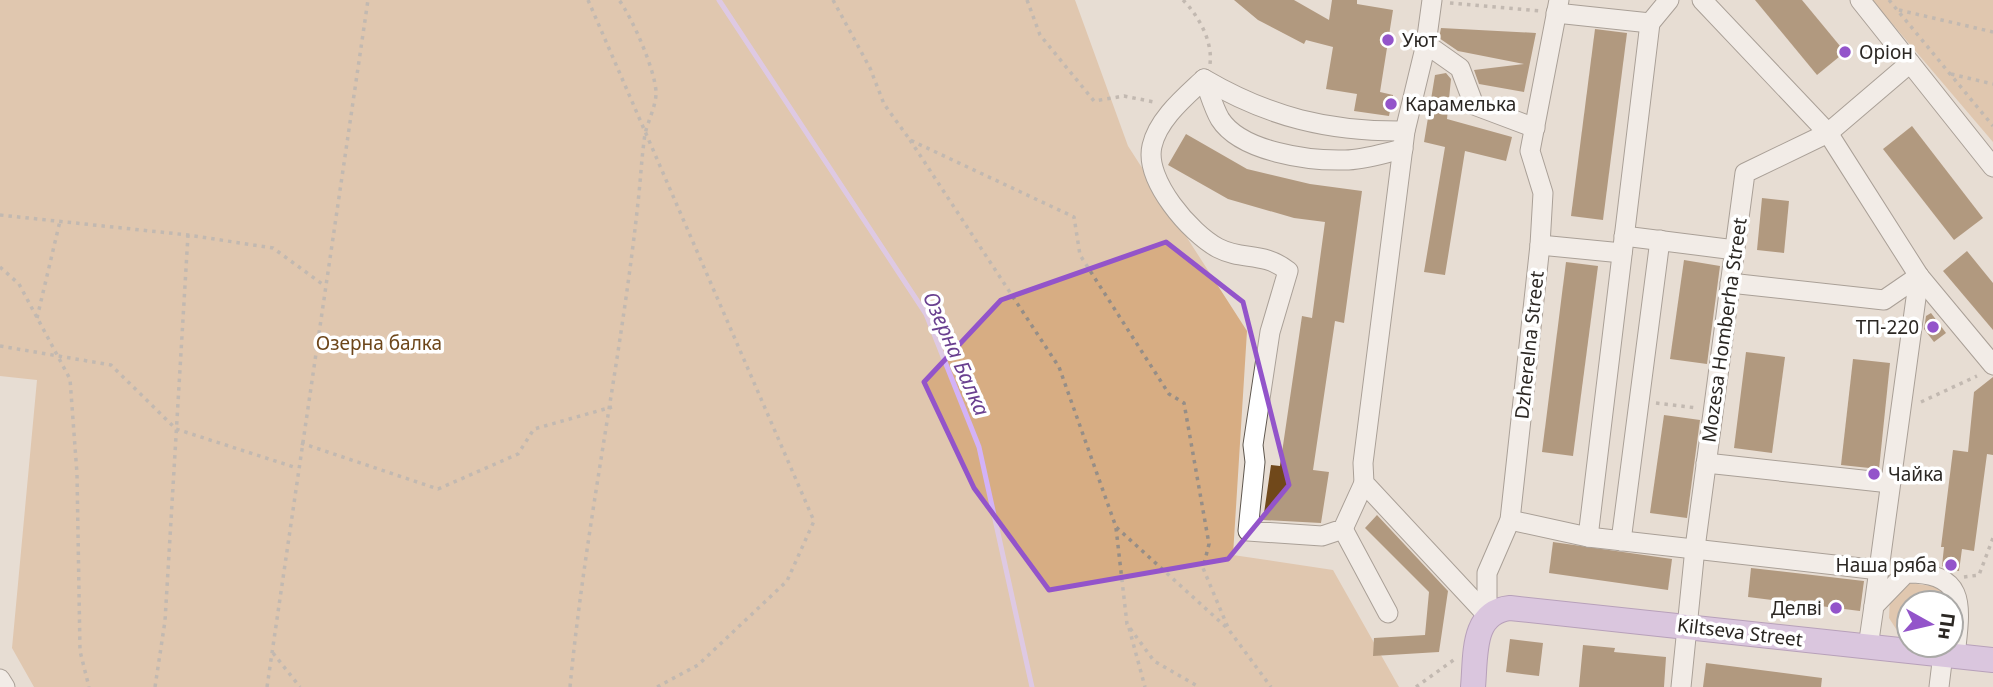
<svg xmlns="http://www.w3.org/2000/svg" width="1993" height="687" viewBox="0 0 1993 687" font-family="'Noto Sans',sans-serif">
<style>
.green{fill:#d7ad83}
.lines{fill:none;stroke-linecap:round;stroke-linejoin:round}
.stream{stroke:#d3b2f7;stroke-width:5}
.building{fill:#70481a}
.minor-casing{stroke:#5f574e;stroke-width:21}
.major-casing{stroke:#7d589b;stroke-width:26}
.path{stroke:#968e87;stroke-width:3.5;stroke-dasharray:3.5 5;stroke-linecap:butt}
.minor{stroke:#fff;stroke-width:19}
.major{stroke:#cbabea;stroke-width:24}
.marked{fill:none;stroke:#9354ca;stroke-width:5;stroke-linejoin:round}
.poi-dot{fill:#9354ca;stroke:#fff;stroke-width:2.5}
.labels{text-anchor:middle;stroke-width:7;stroke-linejoin:round;paint-order:stroke}
.poi-label{font-size:19px;fill:#2b2723;stroke:#fff;text-anchor:start}
.street-label{font-size:19px;fill:#2b2723;stroke:#fff}
.park-label{font-size:19px;fill:#6d461a;stroke:#fff}
.water-label{font-size:21px;font-style:italic;fill:#6a4090;stroke:#fff}
</style>
<rect width="100%" height="100%" fill="#e7ddd3"/>
<!-- green -->
<g class="green">
<polygon points="0,0 1075,0 1128,146 1247,331 1233,555 1333,570 1399,687 34,687 12,648 37,380 0,376"/>
<polygon points="1872,0 1993,0 1993,142"/>
<polygon points="1903,582 1938,587 1950,603 1909,603 1909,633 1898,632 1889,618 1890,596"/>
</g>
<g class="lines">
<!-- stream -->
<polyline class="stream" points="719,0 926,314 979,447 1032,687"/>
</g>
<!-- building -->
<g class="building">
<polygon points="1234,0 1294,0 1329,20 1332,0 1357,0 1357,4 1393,10 1380,92 1393,95 1389,116 1354,111 1357,94 1326,89 1333,47 1306,40 1304,44 1258,20"/>
<polygon points="1755,0 1802,0 1845,52 1817,75"/>
<polygon points="1441,28 1536,33 1524,92 1479,84 1474,70 1524,64 1458,51 1439,38"/>
<polygon points="1595,29 1627,33 1603,220 1571,216"/>
<polygon points="1446,73 1451,79 1447,119 1512,137 1506,161 1465,151 1445,275 1424,272 1445,147 1424,142 1435,75"/>
<polygon points="1912,126 1983,218 1954,240 1883,149"/>
<polygon points="1186,134 1247,169 1310,184 1362,191 1344,323 1335,321 1313,470 1329,472 1321,523 1263,520 1271,465 1280,466 1302,316 1312,318 1325,222 1294,218 1228,199 1168,165"/>
<polygon points="1762,198 1789,201 1784,253 1757,250"/>
<polygon points="1967,251 1993,283 1993,330 1943,271"/>
<polygon points="1684,260 1720,266 1707,364 1670,359"/>
<polygon points="1566,262 1598,266 1573,456 1542,452"/>
<polygon points="1931,313 1946,333 1934,342 1924,329 1926,316"/>
<polygon points="1746,352 1785,357 1772,453 1734,448"/>
<polygon points="1853,359 1890,363 1879,469 1841,465"/>
<polygon points="1993,377 1993,455 1987,454 1974,551 1962,549 1959,571 1949,570 1942,566 1944,547 1941,547 1953,450 1968,452 1974,392"/>
<polygon points="1664,415 1700,420 1687,518 1650,513"/>
<polygon points="1377,515 1448,591 1439,652 1373,656 1374,638 1425,635 1429,592 1365,528"/>
<polygon points="1553,542 1672,559 1668,590 1549,573"/>
<polygon points="1751,568 1864,581 1860,611 1748,597"/>
<polygon points="1510,639 1543,643 1539,676 1506,672"/>
<polygon points="1583,645 1615,648 1614,652 1666,657 1664,687 1579,687"/>
<polygon points="1706,663 1822,678 1821,687 1703,687"/>
</g>
<g class="lines">
<defs>
<g id="minor">
<polyline points="1432,0 1426,44 1405,131 1363,463 1364,483 1487,615"/>
<polyline points="1702,0 1828,133 1919,276 1884,300 1730,283"/>
<polyline points="1860,0 1993,167"/>
<polyline points="1556,13 1650,23 1669,0"/>
<polyline points="1426,44 1460,68 1474,105 1535,128"/>
<path d="M 1204,79 C 1209,91 1213,107 1220,119 C 1241,152 1309,161 1345,160 C 1364,160 1384,153 1403,149"/>
<polyline points="1624,236 1735,250"/>
<polyline points="1540,245 1622,253"/>
<polyline points="1919,276 1993,365"/>
<polyline points="1706,463 1890,483"/>
<path d="M 1364,483 L 1343,529 L 1322,536 L 1248,531 L 1255,462 L 1253,445 L 1270,332 L 1288,271 C 1263,251 1243,261 1218,248 C 1191,234 1144,180 1152,146 C 1158,119 1185,97 1204,79 C 1269,117 1329,132 1405,131"/>
<polyline points="1510,520 1588,537 1650,23"/>
<polyline points="1343,529 1388,613"/>
<polyline points="1588,537 1879,570"/>
<polyline points="1621,541 1660,240"/>
<polyline points="1874,606 1919,276"/>
<polyline points="1487,615 1487,573 1510,520 1540,245 1543,193 1530,151 1559,0"/>
<path d="M 1868,647 L 1874,606 L 1906,573 C 1969,572 1960,608 1955,656"/>
<polyline points="0,679 5,687"/>
<polyline points="1681,687 1695,548 1745,173 1828,133 1910,63"/>
<polyline points="1939,687 1943,654"/>
</g>
<path id="major" d="M 1473,687 C 1476,656 1471,612 1510,608 L 1993,660"/>
</defs>
<!-- minor casing -->
<use href="#minor" class="minor-casing"/>
<!-- major casing -->
<use href="#major" class="major-casing"/>
<!-- path -->
<g class="path">
<polyline points="588,0 814,521 787,581 698,665 657,687"/>
<polyline points="833,0 870,68 884,104 910,140 1074,217 1080,255 1169,394 1184,403 1209,544 1203,568 1229,630 1271,687"/>
<polyline points="1027,0 1040,35 1094,101 1124,96 1154,102"/>
<path d="M 1183,0 C 1198,15 1213,41 1210,64"/>
<polyline points="1889,0 1993,126"/>
<polyline points="1450,3 1540,11"/>
<polyline points="1899,10 1993,32"/>
<polyline points="1951,74 1993,84"/>
<polyline points="910,140 1059,367 1116,527 1227,628"/>
<polyline points="0,215 188,235 273,248 325,286"/>
<polyline points="0,267 19,284 70,379 77,474 80,651 89,687"/>
<polyline points="37,318 60,221"/>
<polyline points="0,346 111,365 176,429 297,468"/>
<polyline points="1921,402 1977,376"/>
<polyline points="1656,403 1697,408"/>
<polyline points="301,443 438,489 518,454 534,429 612,407"/>
<polyline points="1116,528 1127,624 1154,661 1199,687"/>
<polyline points="1964,577 1979,575 1993,538"/>
<polyline points="1129,628 1145,687"/>
<polyline points="273,653 300,687"/>
<polyline points="155,687 165,621 188,235"/>
<polyline points="267,687 368,0"/>
<path d="M 570,687 C 586,521 622,358 639,193 C 641,173 642,154 645,134 C 648,121 656,106 656,93 C 656,72 632,17 619,0"/>
<polyline points="1416,687 1455,659"/>
</g>
<!-- minor -->
<use href="#minor" class="minor"/>
<!-- major -->
<use href="#major" class="major"/>
</g>
<!-- marked area -->
<path d="M0 0H1993V687H0ZM 1166,242 L 1243,302 L 1289,485 L 1228,559 L 1049,590 L 974,488 L 924,382 L 1001,300 Z" fill="#e7ddd3" fill-opacity=".55" fill-rule="evenodd"/>
<path class="marked" d="M 1166,242 L 1243,302 L 1289,485 L 1228,559 L 1049,590 L 974,488 L 924,382 L 1001,300 Z"/>
<!-- markers -->
<g class="poi-dot">
<circle cx="1388" cy="40" r="7"/>
<circle cx="1845" cy="52" r="7"/>
<circle cx="1391" cy="104" r="7"/>
<circle cx="1933" cy="327" r="7"/>
<circle cx="1874" cy="474" r="7"/>
<circle cx="1951" cy="565" r="7"/>
<circle cx="1836" cy="608" r="7"/>
</g>
<g class="labels">
<!-- poi labels -->
<g class="poi-label">
<text x="1402" y="47">Уют</text>
<text x="1859" y="59">Оріон</text>
<text x="1405" y="111">Карамелька</text>
<text x="1919" y="334" text-anchor="end">ТП-220</text>
<text x="1888" y="481">Чайка</text>
<text x="1937" y="572" text-anchor="end">Наша ряба</text>
<text x="1822" y="615" text-anchor="end">Делві</text>
</g>
<!-- street labels -->
<g class="street-label">
<text transform="translate(1724 330) rotate(-82)" y="7">Mozesa Homberha Street</text>
<text transform="translate(1529 345) rotate(-84)" y="7">Dzherelna Street</text>
<text transform="translate(1740 632) rotate(7)" y="7">Kiltseva Street</text>
</g>
<!-- park labels -->
<g class="park-label">
<text x="379" y="350">Озерна балка</text>
</g>
<!-- water labels -->
<g class="water-label">
<text transform="translate(956 354) rotate(66)" y="7">Озерна Балка</text>
</g>
</g>
<!-- north arrow -->
<g transform="translate(1930 624) rotate(98)"><circle r="33" fill="#ffffff" stroke="#aaa9a7" stroke-width="2"/>
<path d="M0-5L12 26L0 18L-12 26Z" fill="#9354ca"/>
<text y="-10" font-size="19" font-weight="bold" text-anchor="middle" fill="#2b2723">Пн</text>
</g>
</svg>
